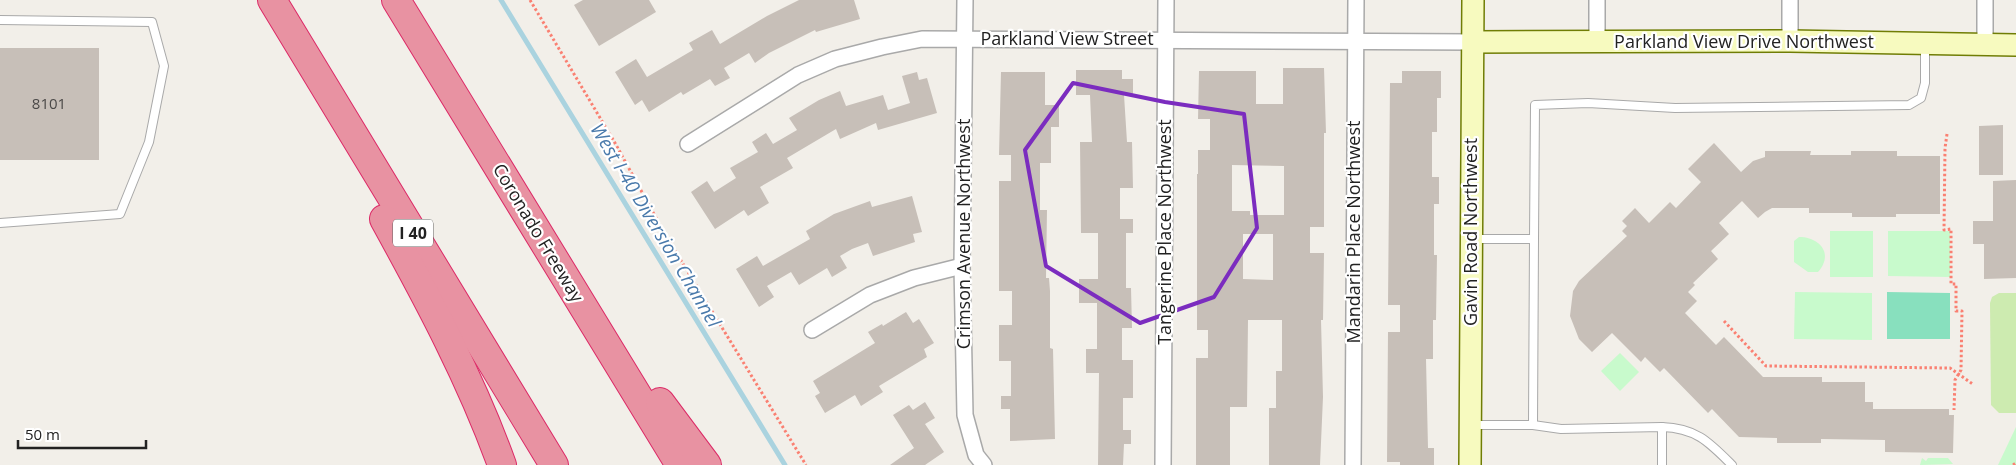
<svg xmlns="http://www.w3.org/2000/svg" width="2016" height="465" viewBox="0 0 2016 465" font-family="'Open Sans',sans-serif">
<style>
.grass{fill:#cdebb0}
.park{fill:#c8facc}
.pitch{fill:#88e0be}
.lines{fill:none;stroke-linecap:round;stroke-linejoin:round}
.stream{stroke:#aad3df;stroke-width:5}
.building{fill:#c7bfb8;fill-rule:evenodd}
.lane-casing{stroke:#a9a9a9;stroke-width:10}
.street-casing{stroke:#a9a9a9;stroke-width:18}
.secondary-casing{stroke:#707d05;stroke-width:24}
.highway-casing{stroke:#dc2a67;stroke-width:30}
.path{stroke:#fa8072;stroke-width:3;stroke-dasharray:2.5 2.5;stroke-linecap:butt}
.lane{stroke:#fff;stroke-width:8}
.street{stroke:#fff;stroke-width:15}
.secondary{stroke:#f7fabf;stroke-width:21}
.highway{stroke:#e892a2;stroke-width:28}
.marked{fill:none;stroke:#7b2cbf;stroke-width:4;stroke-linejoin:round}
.labels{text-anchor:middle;stroke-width:4.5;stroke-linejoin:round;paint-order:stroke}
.number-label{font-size:15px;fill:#4b4948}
.shield{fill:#fff;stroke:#646464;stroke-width:1}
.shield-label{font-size:16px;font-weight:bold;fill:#222}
.street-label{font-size:18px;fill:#222;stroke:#fff}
.water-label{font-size:19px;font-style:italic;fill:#4a7aab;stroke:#fff}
</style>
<rect width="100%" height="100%" fill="#f2efe9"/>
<!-- grass -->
<polygon class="grass" points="1999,293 2016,293 2016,413 1999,413 1991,405 1990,303 1992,297"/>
<!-- park -->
<g class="park">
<rect x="1830" y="231" width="43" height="46"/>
<polygon points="1888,231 1950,231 1950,277 1888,276"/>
<path d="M 1799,237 C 1820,237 1834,254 1818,272 L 1808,272 L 1794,262 L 1794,241 Z"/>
<polygon points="1795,292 1872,293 1872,340 1794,339"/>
<polygon points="1620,353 1639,372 1620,391 1601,371"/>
<polygon points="2016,427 2016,465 1998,465"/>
<polygon points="1922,458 1926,461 1928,458 1948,458 1953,464 1920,465"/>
</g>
<!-- pitch -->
<polygon class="pitch" points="1887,292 1950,293 1950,339 1887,339"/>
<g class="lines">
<!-- stream -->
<polyline class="stream" points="501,0 785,465"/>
</g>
<!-- building -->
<g class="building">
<polygon points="583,0 649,0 656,12 599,46 574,5"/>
<polygon points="799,0 854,0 860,19 816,32 815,30 769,53 755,63 749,53 724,68 730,78 715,86 710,79 683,95 681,92 649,112 642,100 635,105 615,72 636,59 647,77 693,50 689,43 712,30 720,44 767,16"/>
<rect x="0" y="48" width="99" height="112"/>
<path d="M 1283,68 L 1324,68 L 1326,133 L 1324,133 L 1324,227 L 1310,227 L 1310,253 L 1324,253 L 1323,320 L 1321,320 L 1323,397 L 1320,465 L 1269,465 L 1269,408 L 1276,408 L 1276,371 L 1282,371 L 1282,320 L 1248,320 L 1247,407 L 1230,407 L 1230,465 L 1196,465 L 1196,358 L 1208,358 L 1208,330 L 1197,330 L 1197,174 L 1198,174 L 1198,150 L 1210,150 L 1210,119 L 1198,119 L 1199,71 L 1256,71 L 1256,104 L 1283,104 ZM 1232,165 L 1284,166 L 1284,215 L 1250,215 L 1250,211 L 1232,211 ZM 1243,234 L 1273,234 L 1273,280 L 1243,279 Z"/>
<polygon points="1076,70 1122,70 1122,79 1133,79 1133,95 1124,95 1127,142 1132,142 1133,188 1120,188 1120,219 1133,219 1133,233 1126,233 1126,288 1131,288 1132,328 1122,328 1122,360 1133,360 1133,398 1123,398 1123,430 1131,430 1131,444 1124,444 1123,465 1098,465 1099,373 1086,373 1086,349 1097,349 1097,303 1079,303 1079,279 1098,279 1098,233 1081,233 1080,142 1092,142 1090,95 1076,95"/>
<polygon points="1402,71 1441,71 1441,98 1437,98 1437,132 1432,132 1432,177 1439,177 1439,204 1434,204 1434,255 1437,255 1436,320 1433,320 1433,359 1426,359 1428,448 1434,448 1434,465 1400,465 1400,462 1387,462 1388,332 1400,332 1400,305 1388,305 1390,83 1402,83"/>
<polygon points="917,72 919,80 927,78 937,113 878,130 876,123 840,139 836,129 787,158 793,168 760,187 769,203 748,216 744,210 715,229 691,192 707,181 714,192 736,178 730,168 758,152 752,142 766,133 773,144 797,130 789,118 819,100 840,91 846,106 883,95 888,110 910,103 902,76"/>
<polygon points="1001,72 1045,72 1045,105 1059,105 1059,127 1051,127 1051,163 1040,163 1040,210 1047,210 1046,278 1049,278 1050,291 1050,348 1053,349 1055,439 1010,441 1010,409 1001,409 1001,396 1011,396 1011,361 999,361 999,325 1012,325 1012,291 999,291 999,181 1011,181 1011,155 999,155"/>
<polygon points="2003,125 2003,175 1979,175 1979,126"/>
<polygon points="1714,143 1741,172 1753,161 1765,157 1765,151 1811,151 1810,155 1851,155 1851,151 1897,151 1897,156 1940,156 1940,214 1896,214 1896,217 1852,217 1852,213 1809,213 1809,208 1772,208 1765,212 1758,218 1742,201 1719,223 1729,234 1711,251 1718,259 1693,283 1695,285 1688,292 1697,301 1685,313 1716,345 1724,337 1763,377 1822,377 1822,382 1865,382 1865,402 1873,402 1873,409 1949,409 1949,415 1954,415 1953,453 1885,452 1885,440 1821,439 1821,443 1777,443 1777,438 1739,437 1712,409 1708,413 1664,368 1660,372 1645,357 1641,362 1612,333 1592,352 1579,339 1570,316 1573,291 1579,281 1627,236 1622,231 1627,226 1622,221 1635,208 1649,223 1670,202 1676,208 1701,182 1688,169"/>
<polygon points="2016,180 2016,278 1984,279 1984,244 1973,244 1973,221 1993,221 1993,181"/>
<polygon points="912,196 922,232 913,234 915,242 873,256 868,243 852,249 840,256 847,268 832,277 827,268 799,285 791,272 767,286 774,297 759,307 736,269 757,256 763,266 810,239 806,231 834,214 870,201 872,207"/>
<polygon points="906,312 913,323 919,319 934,343 924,349 927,357 879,386 883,392 861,406 855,395 825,413 815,396 820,393 813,381 875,343 868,332 882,324 883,326"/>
<polygon points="925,402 935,418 925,424 944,452 925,465 890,465 914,448 893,415 909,405 913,410"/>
</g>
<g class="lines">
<defs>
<g id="lane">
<polyline points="0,20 152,22 164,66 149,142 120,214 0,223"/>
<polyline points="1474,239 1534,239 1535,105 1588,103 1675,108 1909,105 1921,98 1925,83 1925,45"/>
<polyline points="1471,425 1533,425 1534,239"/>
<polyline points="1533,425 1561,429 1662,427 1662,465"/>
<path d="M 1662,427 C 1696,428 1709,442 1732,465"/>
</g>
<g id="street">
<polyline points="965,0 962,266 965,415 976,455 984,465"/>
<polyline points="1985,0 1985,44"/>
<polyline points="1790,41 1790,0"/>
<polyline points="1597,42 1597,0"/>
<polyline points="688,144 798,75 835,59 882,47 922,39 1473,42"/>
<polyline points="812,330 870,295 914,278 962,266"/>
<polyline points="1163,465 1166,0"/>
<polyline points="1353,465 1356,0"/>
</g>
<g id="secondary">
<polyline points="1473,42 1790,41 2016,45"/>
<polyline points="1470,465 1473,0"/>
</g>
<g id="highway">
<polyline points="272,0 554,465"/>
<polyline points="396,0 680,465"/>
<path d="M 384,219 C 428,299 471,379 502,465"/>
<polyline points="660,402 707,465"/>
</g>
</defs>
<!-- lane casing -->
<use href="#lane" class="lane-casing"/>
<!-- street casing -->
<use href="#street" class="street-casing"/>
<!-- secondary casing -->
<use href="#secondary" class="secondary-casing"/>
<!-- highway casing -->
<use href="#highway" class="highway-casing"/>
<!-- path -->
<g class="path">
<polyline points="530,0 615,143 666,236 806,465"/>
<polyline points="1947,134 1945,148 1944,230 1951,229 1951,284 1956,284 1956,311 1962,311 1961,370 1955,380 1954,410"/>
<polyline points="1724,321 1766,366 1950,368 1974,385"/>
<polyline points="2013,465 2016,463"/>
</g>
<!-- lane -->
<use href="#lane" class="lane"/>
<!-- street -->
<use href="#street" class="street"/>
<!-- secondary -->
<use href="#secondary" class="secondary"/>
<!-- highway -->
<use href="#highway" class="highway"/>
</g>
<!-- marked area -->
<path class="marked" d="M 1073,83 L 1165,102 L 1244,114 L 1257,228 L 1214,297 L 1140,323 L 1046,266 L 1025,150 Z"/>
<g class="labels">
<!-- number labels -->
<g class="number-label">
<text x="49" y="109">8101</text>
</g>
<!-- shield labels -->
<rect class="shield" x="393" y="219.5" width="40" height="27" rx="4"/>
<g class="shield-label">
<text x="413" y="239">I 40</text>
</g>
<!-- street labels -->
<g class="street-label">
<text x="1067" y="45">Parkland View Street</text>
<text x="1744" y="48">Parkland View Drive Northwest</text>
<text transform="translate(1165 232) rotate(-90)" y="6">Tangerine Place Northwest</text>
<text transform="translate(1354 232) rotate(-90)" y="6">Mandarin Place Northwest</text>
<text transform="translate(1471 232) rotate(-90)" y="6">Gavin Road Northwest</text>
<text transform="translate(538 233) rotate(59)" y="6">Coronado Freeway</text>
<text transform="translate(964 234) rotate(-90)" y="6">Crimson Avenue Northwest</text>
</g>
<!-- water labels -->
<g class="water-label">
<text transform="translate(656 225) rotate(59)" y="7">West I-40 Diversion Channel</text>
</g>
</g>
<!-- scale -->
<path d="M18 440v8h128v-8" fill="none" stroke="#222222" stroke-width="2.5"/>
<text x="25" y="440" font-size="15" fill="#222222" stroke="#ffffff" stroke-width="4" paint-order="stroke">50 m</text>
</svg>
